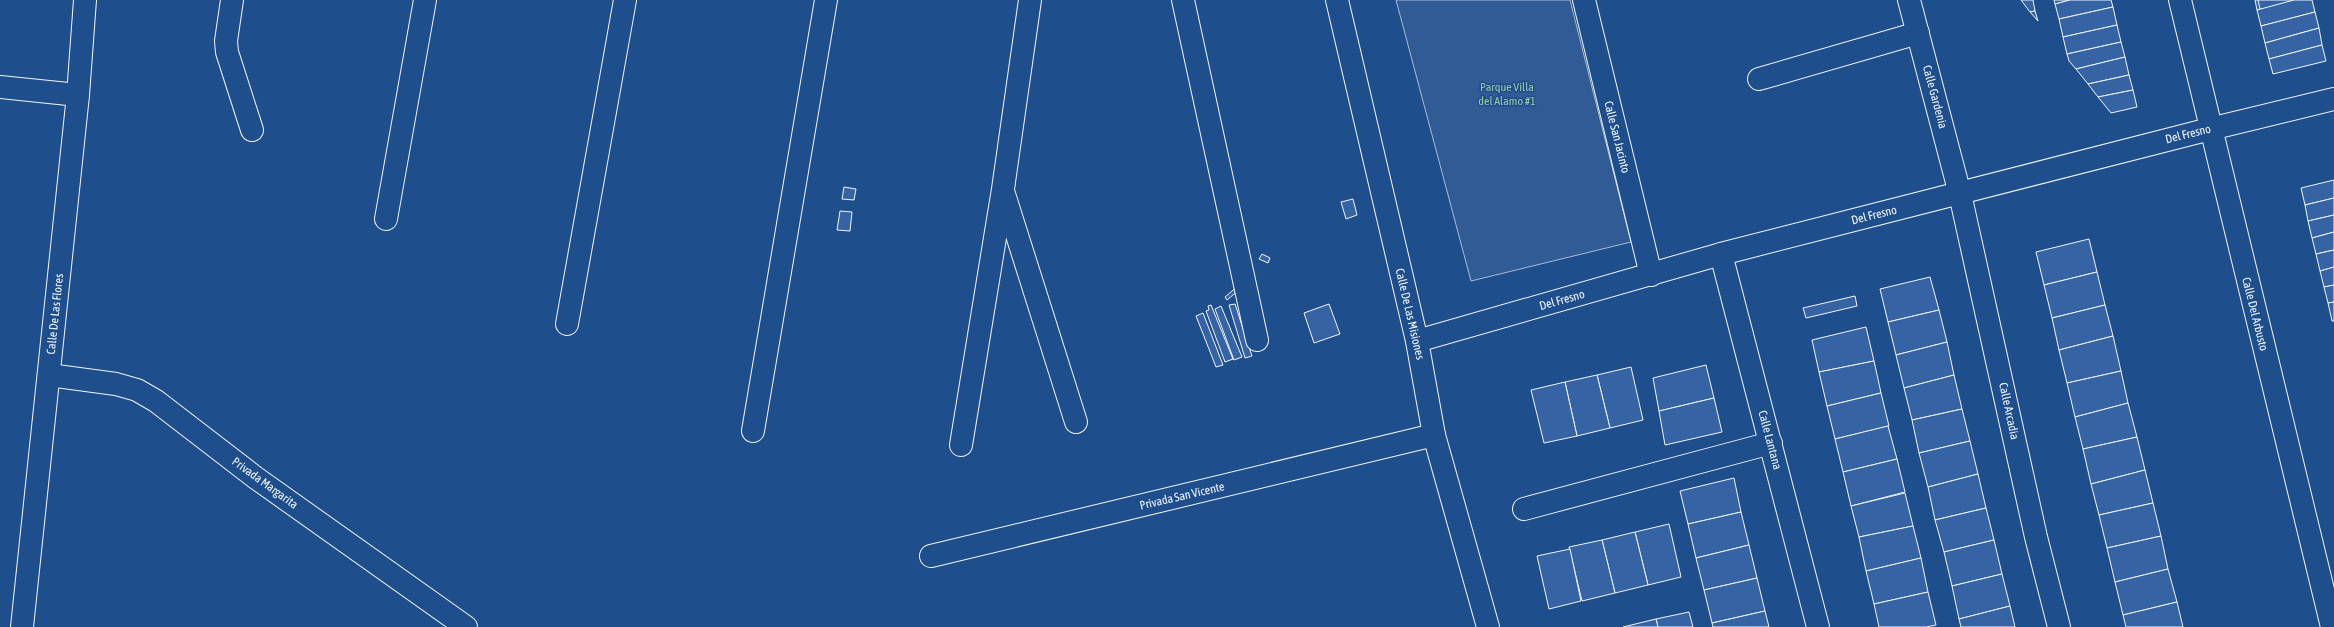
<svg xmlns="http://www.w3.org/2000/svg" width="2334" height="627" viewBox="0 0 2334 627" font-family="'Asap Condensed',sans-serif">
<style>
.built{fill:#305b95;stroke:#a8bbd7}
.building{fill:#3563a3;stroke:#f2f6ff}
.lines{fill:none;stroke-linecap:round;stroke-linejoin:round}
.street-casing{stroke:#f2f6ff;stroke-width:24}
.secondary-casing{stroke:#f2f6ff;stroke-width:24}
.street{stroke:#1f4e8c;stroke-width:22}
.secondary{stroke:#1f4e8c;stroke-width:22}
.labels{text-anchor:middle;stroke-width:3;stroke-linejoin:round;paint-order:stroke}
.park-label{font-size:12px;fill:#97c8a6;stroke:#1f4e8c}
.street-label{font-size:12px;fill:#f2f6ff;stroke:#1f4e8c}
</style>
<rect width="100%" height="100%" fill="#1f4e8c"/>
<!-- built -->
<polygon class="built" points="1396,0 1570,0 1631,242 1471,281"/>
<!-- building -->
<g class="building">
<polygon points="2021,0 2033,0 2035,11 2030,12"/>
<polygon points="2054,0 2070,0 2055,4"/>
<polygon points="2070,0 2111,0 2113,7 2059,19 2055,4"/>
<polygon points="2255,0 2294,0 2257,10"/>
<polygon points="2258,0 2311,0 2317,29 2267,40"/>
<polygon points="2294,0 2312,0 2315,12 2261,26 2257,10"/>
<polygon points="2113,7 2117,25 2063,37 2059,19"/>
<polygon points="2035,11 2038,21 2030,12"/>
<polygon points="2315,12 2319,28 2265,43 2261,26"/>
<polygon points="2117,25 2121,42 2067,54 2063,37"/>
<polygon points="2319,28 2322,45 2269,59 2265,43"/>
<polygon points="2121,42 2125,57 2076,69 2069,61 2067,54"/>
<polygon points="2322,45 2326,61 2273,74 2269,59"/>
<polygon points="2125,57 2129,75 2088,84 2076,69"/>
<polygon points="2129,75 2133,90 2098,97 2088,84"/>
<polygon points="2133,90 2137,107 2111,113 2098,97"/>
<polygon points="2334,180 2334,198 2305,205 2301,188"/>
<polygon points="844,187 856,189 854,200 842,199"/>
<polygon points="2334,198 2334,215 2308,221 2305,205"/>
<polygon points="1353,199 1357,215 1346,219 1341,202"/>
<polygon points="840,211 852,212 850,231 837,230"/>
<polygon points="2334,215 2334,232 2312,238 2308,221"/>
<polygon points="2334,232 2334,250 2316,254 2312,238"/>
<polygon points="2089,239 2097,272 2044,285 2036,252"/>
<polygon points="2334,250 2334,267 2320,271 2316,254"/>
<polygon points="1262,254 1270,258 1268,263 1259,259"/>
<polygon points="2334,267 2334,285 2324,287 2320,271"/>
<polygon points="2097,272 2105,305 2052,318 2044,285"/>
<polygon points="1251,275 1253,278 1227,300 1225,297"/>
<polygon points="1930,277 1939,310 1888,322 1880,289"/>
<polygon points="2334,285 2334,302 2328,303 2324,287"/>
<polygon points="1855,296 1857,306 1806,318 1803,308"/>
<polygon points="2334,302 2334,321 2332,321 2328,303"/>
<polygon points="1235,304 1252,356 1245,358 1229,305"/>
<polygon points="1329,304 1340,334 1314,343 1304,313"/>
<polygon points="1211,305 1233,359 1225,362 1206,311 1209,310 1208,306"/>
<polygon points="2105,305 2113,336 2059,350 2052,318"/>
<polygon points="1221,306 1242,357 1234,360 1215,309"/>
<polygon points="1939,310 1947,342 1896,355 1888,322"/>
<polygon points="1203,313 1223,365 1216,367 1196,316"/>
<polygon points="1866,327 1874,361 1819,372 1812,340"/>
<polygon points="2113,336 2121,371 2067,383 2059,350"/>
<polygon points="1947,342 1954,375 1904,388 1896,355"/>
<polygon points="1874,361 1881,393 1827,406 1819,372"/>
<polygon points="1706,365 1714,398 1659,411 1653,378"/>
<polygon points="1631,367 1643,420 1610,428 1597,375"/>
<polygon points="2121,371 2128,403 2075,417 2067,383"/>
<polygon points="1597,375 1610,428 1577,436 1565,382"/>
<polygon points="1954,375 1962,409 1912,420 1904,388"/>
<polygon points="1565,382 1577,436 1544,443 1531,390"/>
<polygon points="1881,393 1889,426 1835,439 1827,406"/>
<polygon points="1714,398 1722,432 1665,445 1659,411"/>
<polygon points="2128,403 2137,437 2083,449 2075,417"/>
<polygon points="1962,409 1970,441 1919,453 1912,420"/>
<polygon points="1888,426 1897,459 1843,472 1835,439"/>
<polygon points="2137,437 2145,470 2091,484 2083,449"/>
<polygon points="1970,441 1978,474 1928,487 1919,453"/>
<polygon points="1897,459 1905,492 1851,506 1843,472"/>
<polygon points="2145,470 2153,503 2099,515 2091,484"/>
<polygon points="1978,474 1986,508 1935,520 1928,487"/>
<polygon points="1734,478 1741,512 1688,524 1680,491"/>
<polygon points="1905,493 1913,526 1859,537 1851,506"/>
<polygon points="2153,503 2161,536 2107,548 2099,515"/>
<polygon points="1986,508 1994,540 1944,552 1935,520"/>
<polygon points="1741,512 1749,545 1696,558 1688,524"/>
<polygon points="1669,524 1681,577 1648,585 1635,532"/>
<polygon points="1913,526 1921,558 1866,571 1859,537"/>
<polygon points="1635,532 1648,585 1615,593 1602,540"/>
<polygon points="2161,536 2168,569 2115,582 2107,548"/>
<polygon points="1602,540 1615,593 1582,601 1569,547"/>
<polygon points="1994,540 2002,574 1952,586 1944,552"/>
<polygon points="1749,545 1757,578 1704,590 1696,558"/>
<polygon points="1570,549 1581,601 1549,609 1537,556"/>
<polygon points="1921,558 1928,592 1874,604 1866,571"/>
<polygon points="2168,569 2177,602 2123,615 2115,582"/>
<polygon points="2002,574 2010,606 1959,619 1952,586"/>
<polygon points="1757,578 1765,611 1712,623 1704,590"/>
<polygon points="1928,592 1936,625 1926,627 1879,627 1874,604"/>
<polygon points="2177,602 2183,627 2126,627 2123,615"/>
<polygon points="2010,606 2015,627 1961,627 1959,619"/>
<polygon points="1765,611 1769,627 1713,627 1712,623"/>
<polygon points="1689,612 1693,627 1658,627 1656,619"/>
<polygon points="1656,619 1658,627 1623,627"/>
</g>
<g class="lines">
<defs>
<g id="street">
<polyline points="232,0 226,41 227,52 252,130"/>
<polyline points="1183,0 1257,340"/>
<polyline points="1584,0 1651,275"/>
<polyline points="1909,0 1960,194 2036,537 2059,627"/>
<polyline points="2180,0 2332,627"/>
<polyline points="1759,79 1918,33"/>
<polyline points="0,87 78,95"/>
<polyline points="1004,194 1076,422"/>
<polyline points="386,219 425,0"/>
<polyline points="1721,254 1818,627"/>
<polyline points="567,324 625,0"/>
<polyline points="1417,341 1721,254 2210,129 2334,99"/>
<polyline points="49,375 116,384 137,390 156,401 256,478 466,627"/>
<polyline points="753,431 826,0"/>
<polyline points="961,445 1003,189 1030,0"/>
<polyline points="1524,509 1771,443"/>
<polyline points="931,556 1434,435"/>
<polyline points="22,627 78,95 85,0"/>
</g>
<polyline id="secondary" points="1337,0 1417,341 1434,435 1488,627"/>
</defs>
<!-- street casing -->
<use href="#street" class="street-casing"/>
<!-- secondary casing -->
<use href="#secondary" class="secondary-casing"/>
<!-- street -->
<use href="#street" class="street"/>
<!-- secondary -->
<use href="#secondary" class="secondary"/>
</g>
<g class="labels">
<!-- park labels -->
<g class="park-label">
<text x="1507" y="91">Parque Villa<tspan x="1507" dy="14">del Alamo #1</tspan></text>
</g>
<!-- street labels -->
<g class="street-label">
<text transform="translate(1935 97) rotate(75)" y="4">Calle Gardenia</text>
<text transform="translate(2188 134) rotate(-14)" y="4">Del Fresno</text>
<text transform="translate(1617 137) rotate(76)" y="4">Calle San Jacinto</text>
<text transform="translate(1874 215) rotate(-14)" y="4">Del Fresno</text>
<text transform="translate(1562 300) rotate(-16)" y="4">Del Fresno</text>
<text transform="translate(55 314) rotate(-84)" y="4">Calle De Las Flores</text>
<text transform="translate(1410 314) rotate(77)" y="4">Calle De Las Misiones</text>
<text transform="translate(2255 314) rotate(76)" y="4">Calle Del Arbusto</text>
<text transform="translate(2009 411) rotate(78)" y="4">Calle Arcadia</text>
<text transform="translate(1770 440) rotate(75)" y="4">Calle Lantana</text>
<text transform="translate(265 483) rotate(36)" y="4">Privada Margarita</text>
<text transform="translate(1182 496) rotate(-13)" y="4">Privada San Vicente</text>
</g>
</g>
</svg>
